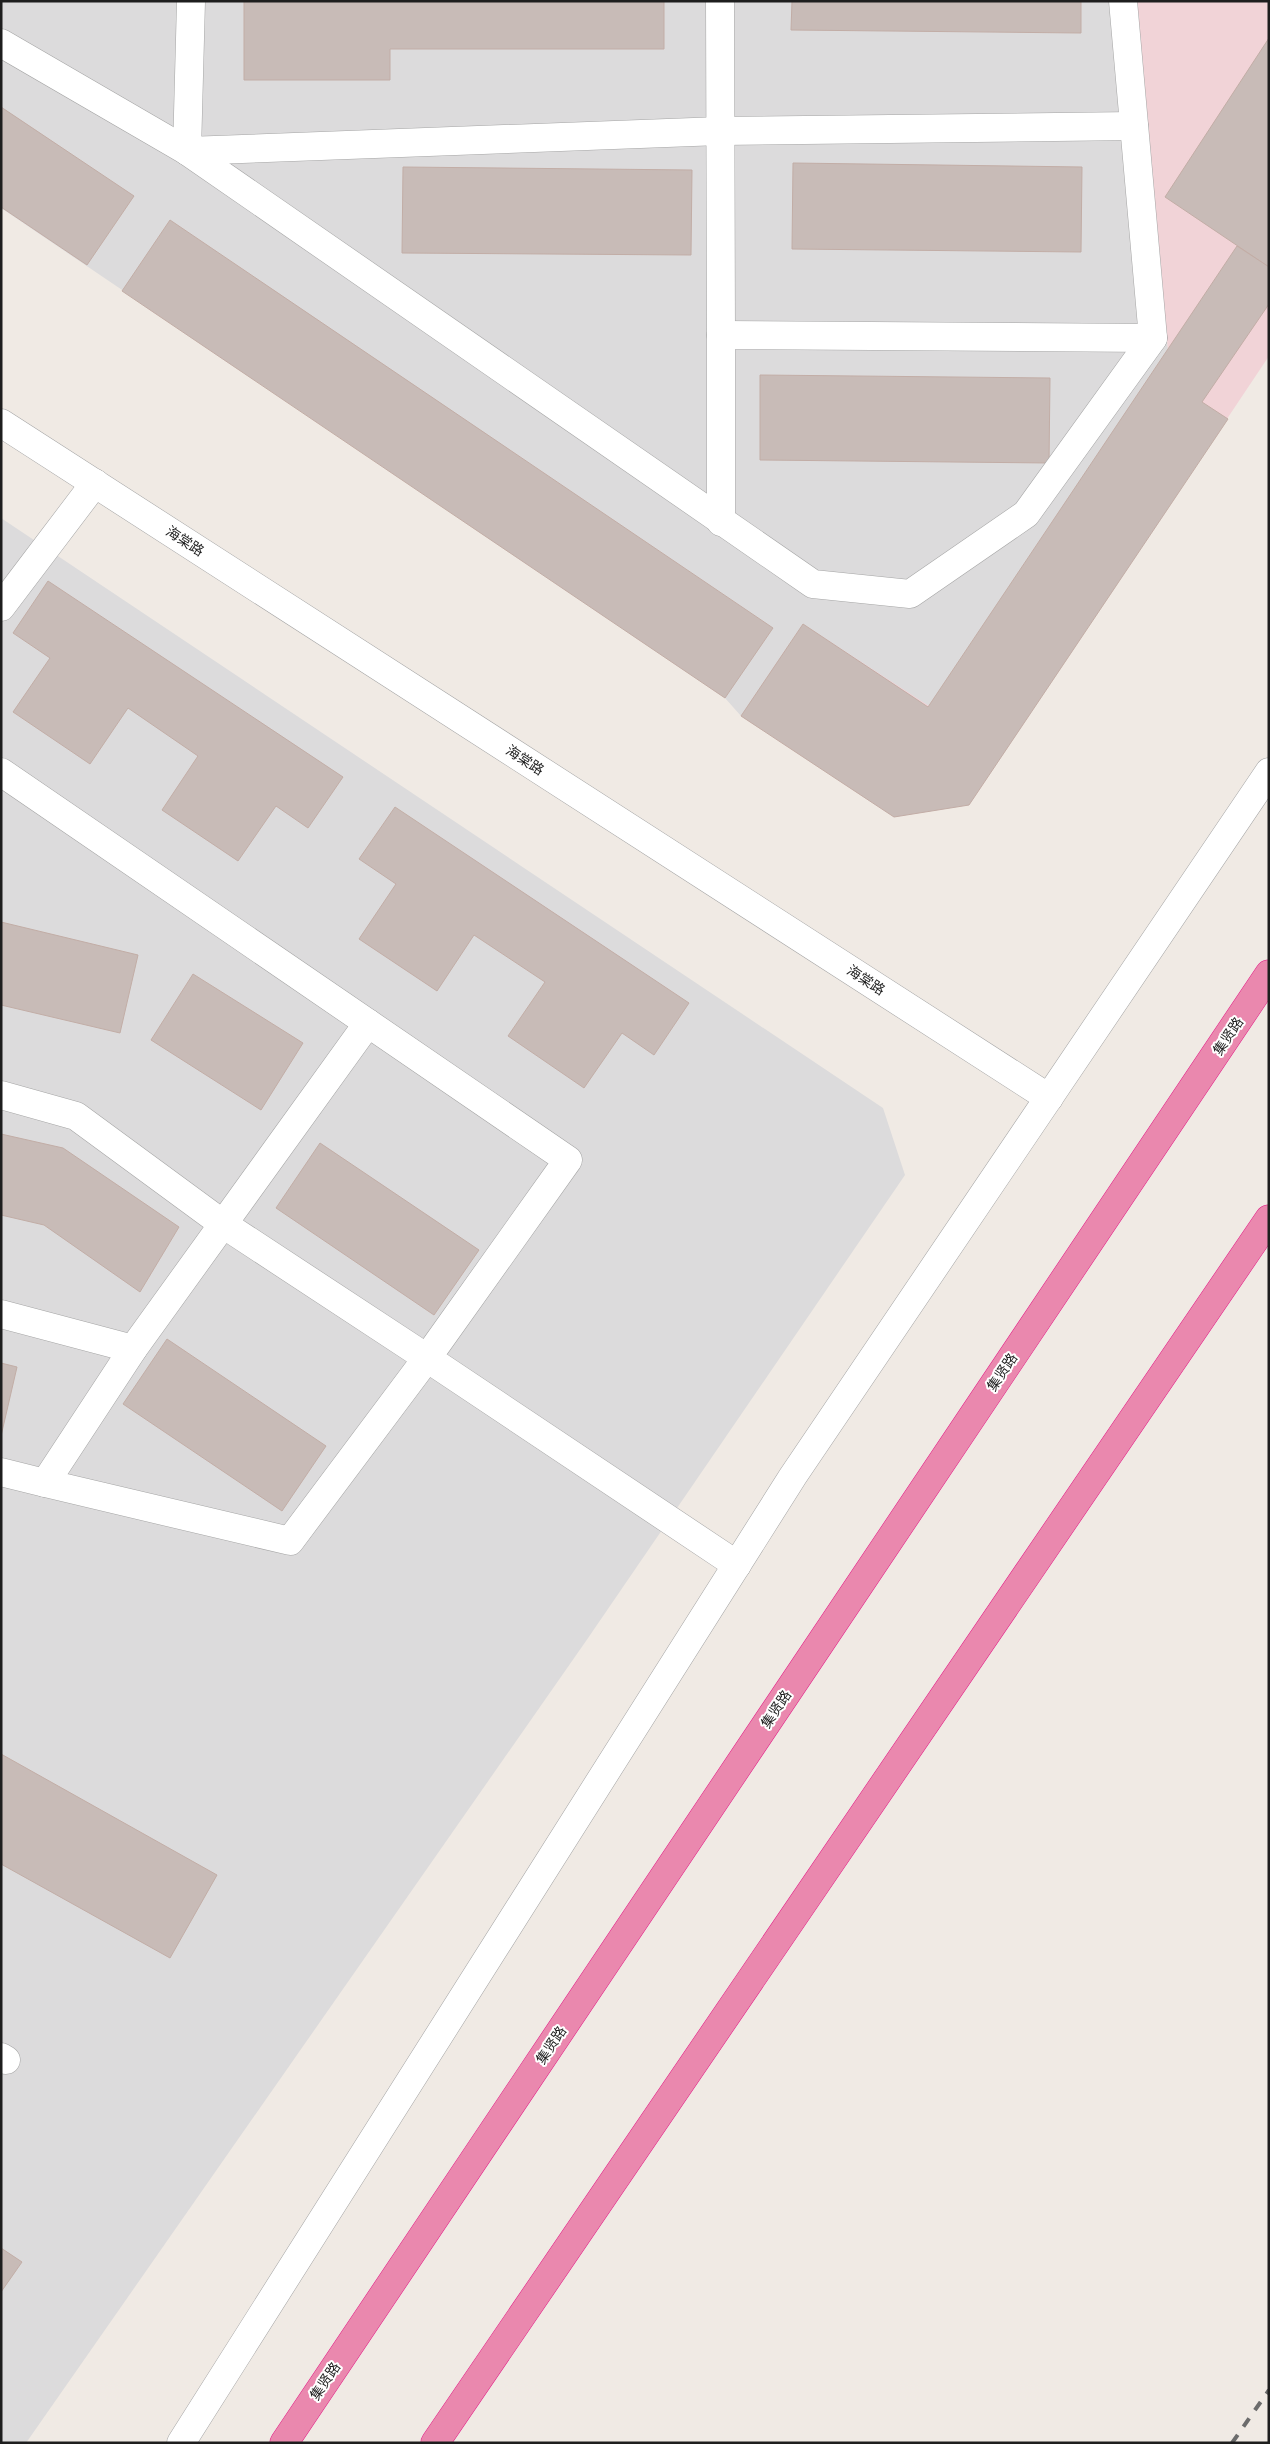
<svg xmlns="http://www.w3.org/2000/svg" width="1270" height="2444" viewBox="0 0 1270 2444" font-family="'PT Sans Narrow','Noto Sans SC',sans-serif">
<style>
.residential{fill:#dcdbdc}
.commercial{fill:#f1d3d7}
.building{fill:#c8bbb7;stroke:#c2ada6}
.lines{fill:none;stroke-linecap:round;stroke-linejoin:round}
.minor-casing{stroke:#a5a5a5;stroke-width:29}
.highway-casing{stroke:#e21d87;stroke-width:29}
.minor{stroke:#fff;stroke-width:28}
.highway{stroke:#ea88ae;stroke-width:28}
.rail{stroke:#6c6c6c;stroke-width:4;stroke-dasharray:10 10;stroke-linecap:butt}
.labels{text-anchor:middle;stroke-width:4;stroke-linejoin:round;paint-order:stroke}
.street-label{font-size:14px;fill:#1e1e1e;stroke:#fff}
</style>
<rect width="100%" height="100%" fill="#f0eae4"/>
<!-- residential -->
<g class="residential">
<polygon points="1,1 1134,1 1168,350 928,707 803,624 741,716 725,698 1,208"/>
<polygon points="1,518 883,1108 905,1175 586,1641 26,2443 1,2443"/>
</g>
<!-- commercial -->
<polygon class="commercial" points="1133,1 1269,1 1269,356 969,805 894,817 741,716 803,624 929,706 1168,350"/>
<!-- building -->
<g class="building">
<polygon points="244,1 664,1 664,49 390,49 390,80 244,80"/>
<polygon points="792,1 1081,1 1081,33 791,30"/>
<polygon points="1269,38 1269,267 1165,197"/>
<polygon points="1,107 134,196 87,265 1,207"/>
<polygon points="793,163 1082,167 1081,252 792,249"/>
<polygon points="403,167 692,170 691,255 402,253"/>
<polygon points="170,220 773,628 725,698 122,291"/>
<polygon points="1237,246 1269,267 1269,304 1202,402 1228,419 969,805 894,817 741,716 803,624 928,707"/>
<polygon points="760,375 1050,378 1049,463 760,460"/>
<polygon points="48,581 343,777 308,828 276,806 238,861 162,810 198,756 128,708 90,764 13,712 50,658 13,633"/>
<polygon points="395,807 689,1003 654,1055 622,1033 584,1088 508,1036 545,982 474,935 437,991 359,939 396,884 359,859"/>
<polygon points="1,922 138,955 120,1033 1,1005"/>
<polygon points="193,974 303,1043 261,1110 151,1040"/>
<polygon points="1,1134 63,1148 179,1227 140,1292 44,1225 1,1215"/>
<polygon points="320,1143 479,1250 434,1315 276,1208"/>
<polygon points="167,1339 326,1446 282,1511 123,1404"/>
<polygon points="1,1363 17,1367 1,1436"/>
<polygon points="1,1754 217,1875 170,1958 1,1864"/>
<polygon points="1,2248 22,2262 1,2292"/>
</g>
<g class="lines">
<defs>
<g id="minor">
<polyline points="191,1 187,151 720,131 1134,126"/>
<polyline points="720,1 721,335"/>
<polyline points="1,43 187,151 813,584 910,594 1026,514 1153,338 1123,1"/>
<polyline points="1,423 1049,1098"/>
<polyline points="721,522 721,335 1153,338"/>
<polyline points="1,607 95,483"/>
<polyline points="1,772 568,1160 427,1358 737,1565"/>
<polyline points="1,1095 76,1116 223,1224 427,1358 290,1541 45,1483 133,1349 368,1023"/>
<polyline points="1,1314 133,1349"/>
<polyline points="1,1472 45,1483"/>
<polyline points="1,2057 6,2060"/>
<polyline points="181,2443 793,1476 1269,772"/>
</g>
<g id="highway">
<polyline points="284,2443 1269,974"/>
<polyline points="435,2443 1269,1219"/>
</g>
</defs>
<!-- minor casing -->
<use href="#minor" class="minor-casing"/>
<!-- highway casing -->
<use href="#highway" class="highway-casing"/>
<!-- minor -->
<use href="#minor" class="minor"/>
<!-- highway -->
<use href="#highway" class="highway"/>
<!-- rail -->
<polyline class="rail" points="1232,2443 1269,2390"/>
</g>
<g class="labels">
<!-- street labels -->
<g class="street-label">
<text transform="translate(185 541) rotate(33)" y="5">海棠路</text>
<text transform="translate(525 760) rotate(33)" y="5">海棠路</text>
<text transform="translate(866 980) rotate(33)" y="5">海棠路</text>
<text transform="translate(1228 1036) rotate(-56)" y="5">集贤路</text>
<text transform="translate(1002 1372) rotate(-56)" y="5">集贤路</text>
<text transform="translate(776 1709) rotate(-56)" y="5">集贤路</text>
<text transform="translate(551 2045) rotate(-56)" y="5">集贤路</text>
<text transform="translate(325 2381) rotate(-56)" y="5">集贤路</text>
</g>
</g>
<!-- border -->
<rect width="1270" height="2444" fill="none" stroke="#1e1e1e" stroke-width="5"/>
</svg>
